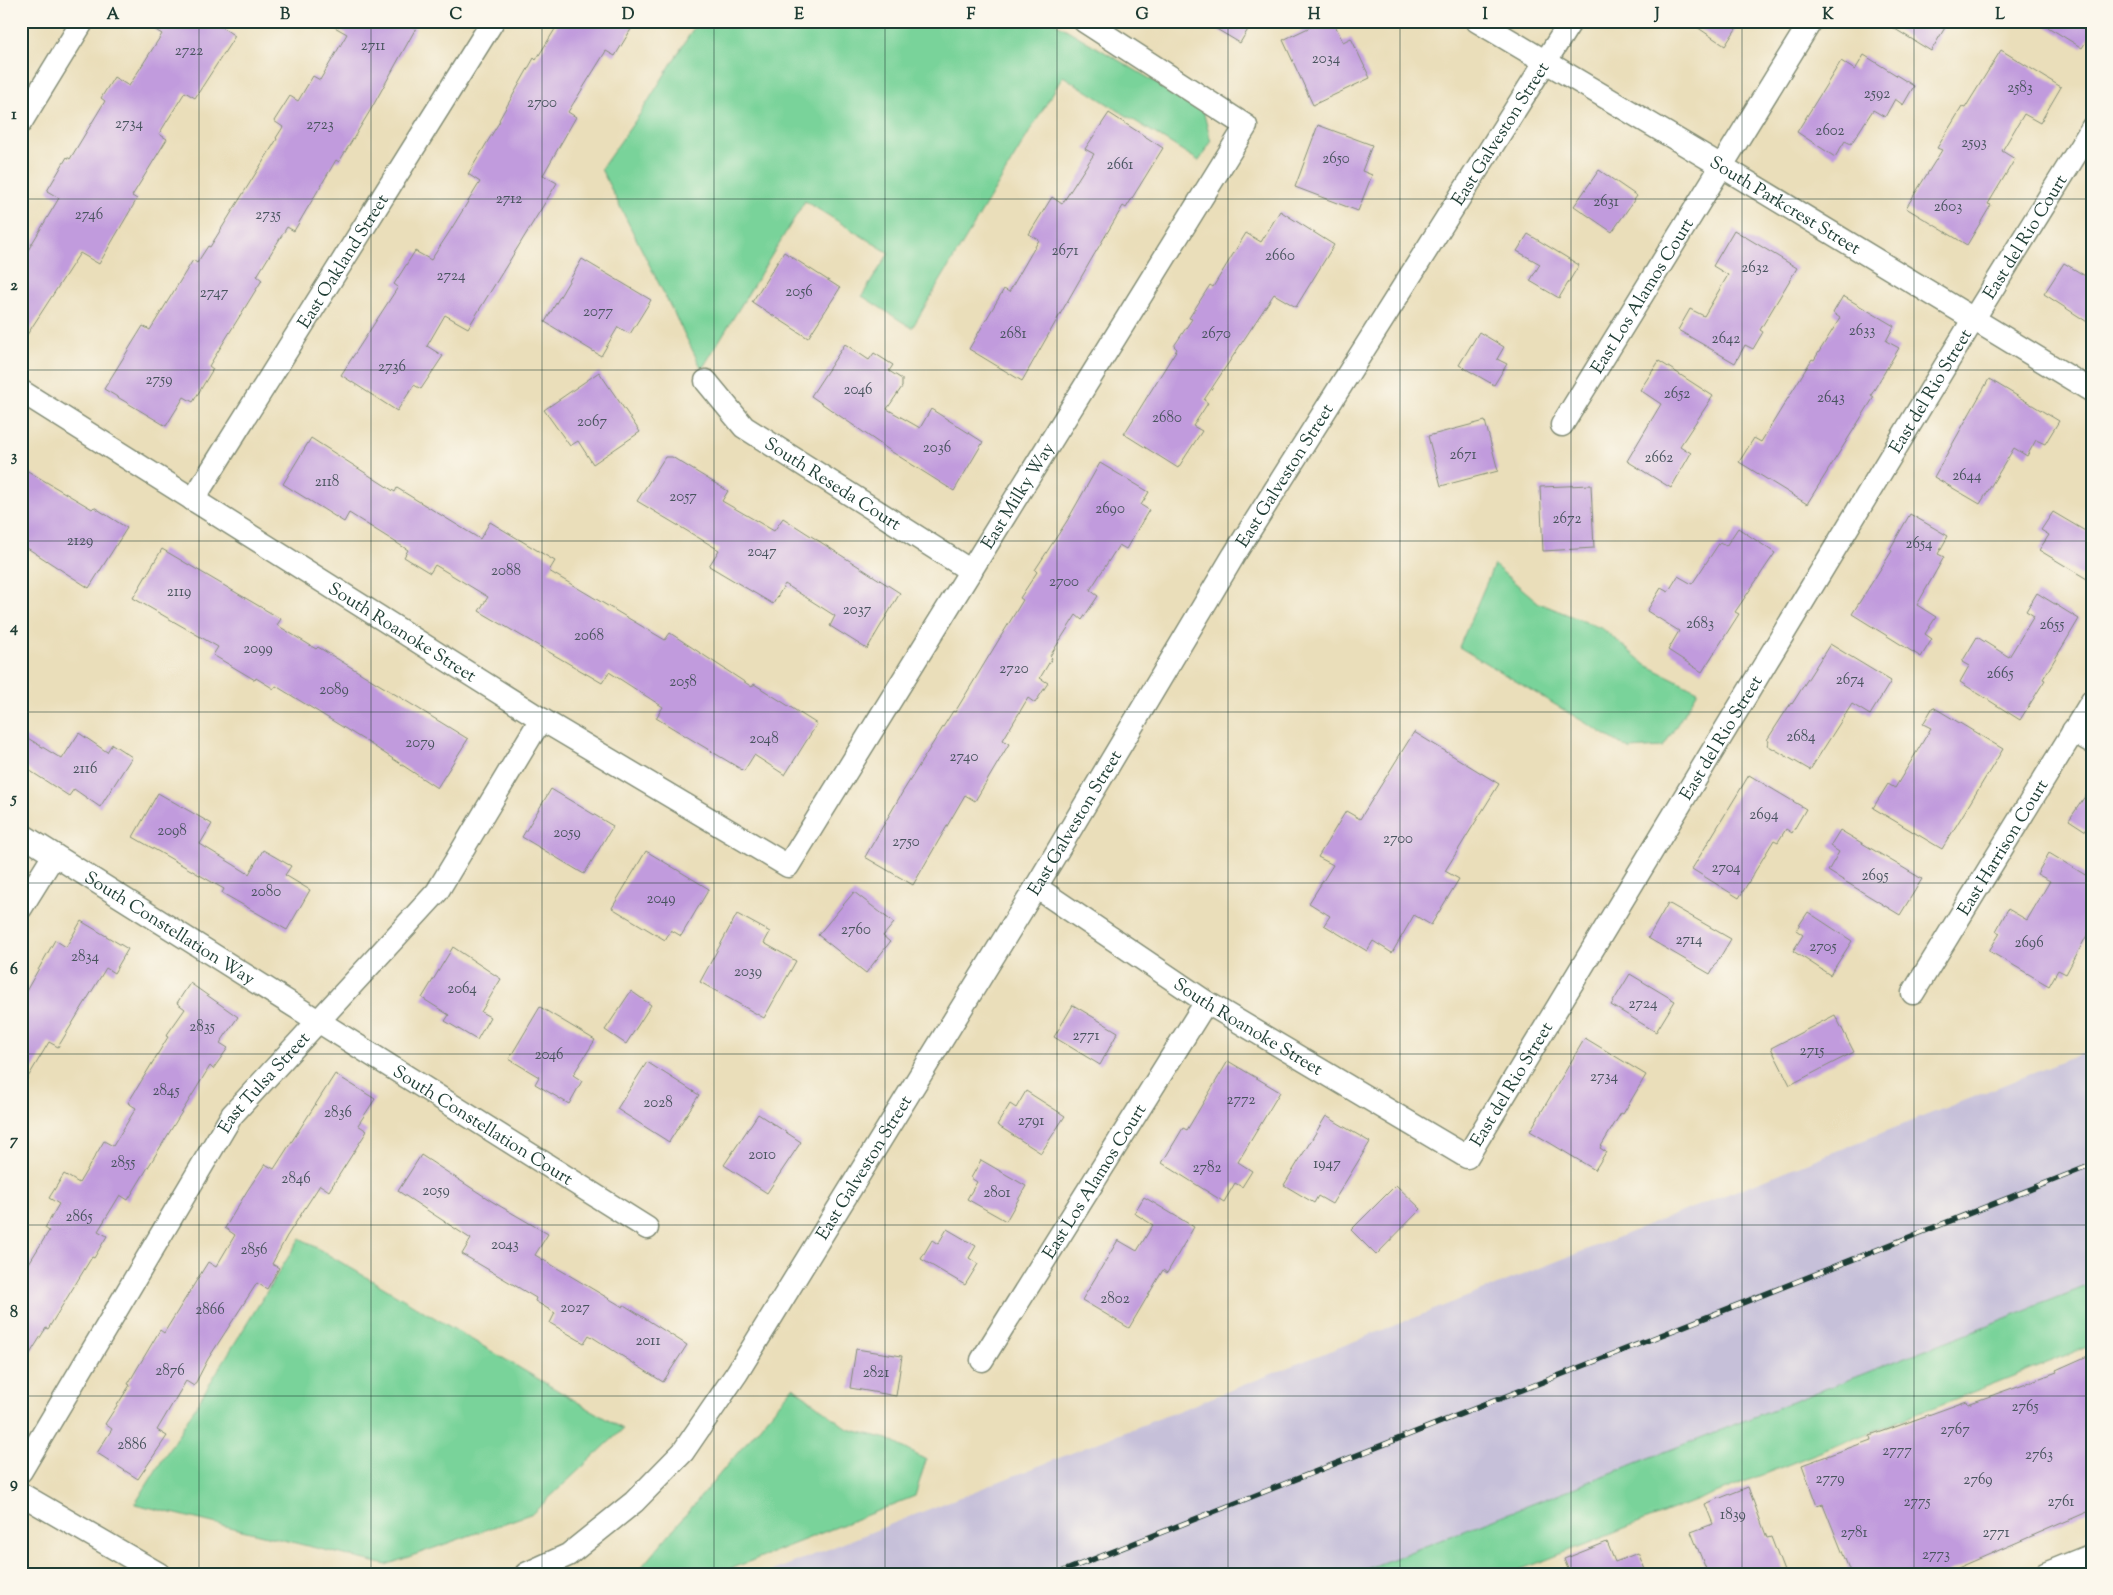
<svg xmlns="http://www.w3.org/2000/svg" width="2113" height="1595" viewBox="0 0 2113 1595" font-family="'Sorts Mill Goudy',serif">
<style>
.industrial{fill:#c6c0d9}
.green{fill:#79d39a;stroke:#4c8867}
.building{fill:#c19bdd}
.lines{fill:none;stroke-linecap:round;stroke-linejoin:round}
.minor-casing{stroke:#848e77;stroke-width:25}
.minor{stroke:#fff;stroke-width:22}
.rail-casing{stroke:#1f3d34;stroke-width:5.5}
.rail{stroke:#fbf7ec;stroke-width:4;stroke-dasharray:11;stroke-linecap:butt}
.grid{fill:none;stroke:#1f3d34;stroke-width:1;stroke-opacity:0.55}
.labels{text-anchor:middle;stroke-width:5;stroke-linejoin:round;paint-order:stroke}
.number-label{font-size:15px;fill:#48545e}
.street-label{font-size:18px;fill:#1f3d34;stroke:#fbf7ec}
.neatline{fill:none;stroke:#1f3d34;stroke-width:2}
.grid-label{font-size:16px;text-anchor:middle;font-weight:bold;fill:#1f3d34}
</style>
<rect width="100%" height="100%" fill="#fbf7ec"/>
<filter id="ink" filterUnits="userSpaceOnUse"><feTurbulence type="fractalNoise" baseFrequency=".02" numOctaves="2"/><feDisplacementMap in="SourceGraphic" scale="10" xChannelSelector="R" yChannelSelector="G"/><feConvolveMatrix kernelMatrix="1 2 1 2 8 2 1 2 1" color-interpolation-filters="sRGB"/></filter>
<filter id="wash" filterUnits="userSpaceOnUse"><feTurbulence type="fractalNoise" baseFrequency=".0096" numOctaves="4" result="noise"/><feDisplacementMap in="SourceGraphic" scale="20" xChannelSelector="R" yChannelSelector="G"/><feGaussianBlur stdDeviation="1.12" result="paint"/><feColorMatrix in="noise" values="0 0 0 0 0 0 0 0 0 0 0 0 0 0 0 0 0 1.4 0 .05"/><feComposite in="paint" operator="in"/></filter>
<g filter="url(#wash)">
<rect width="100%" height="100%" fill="#eadeba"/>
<!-- industrial -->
<polygon class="industrial" points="2092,1050 2092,1284 1530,1506 1354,1574 765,1574"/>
<!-- green -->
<g class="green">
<polygon points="698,21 1052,21 1203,110 1211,142 1199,161 1063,76 912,328 862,296 889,253 805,201 702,369 601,169 642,111"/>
<polygon points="1494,565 1539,603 1603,629 1646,665 1698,691 1663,747 1629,749 1459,647"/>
<polygon points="300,1238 623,1429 533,1513 386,1565 135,1504"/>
<polygon points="2092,1284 2092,1345 1510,1574 1354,1574"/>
<polygon points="793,1387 848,1429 888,1439 926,1460 915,1496 718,1574 642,1574 639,1570"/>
</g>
<g id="blocks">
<!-- building -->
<g class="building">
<polygon points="141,21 213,21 235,36 195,98 185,92 159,134 167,139 132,196 137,199 99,264 80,253 21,344 21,262 59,198 47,191 67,157 70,159 105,101 101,98 114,77 129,86 162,34"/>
<polygon points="324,21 405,21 416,28 370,111 339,162 336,160 294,231 287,227 257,276 262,280 209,366 213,369 193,402 184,397 166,426 104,389 143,326 150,330 193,260 197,263 208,246 210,247 277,139 276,138 283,127 274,121 290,96 298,101 313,76 320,80 347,34"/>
<polygon points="560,21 636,21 615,56 606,51 568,112 576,117 543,175 557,183 518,247 468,328 445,315 427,346 443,356 421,389 414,385 397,411 341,375 398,287 394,284 415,251 431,260 450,231 480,182 468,174 500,121 499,120 534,58 536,60"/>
<polygon points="1203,21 1253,21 1240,43"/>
<polygon points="1323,21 1333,21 1343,42 1351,38 1370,78 1313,105 1283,40"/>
<polygon points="1688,21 1741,21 1725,46"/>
<polygon points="1882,21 1949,21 1931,51"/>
<polygon points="2038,21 2092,21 2092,32 2082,48"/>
<polygon points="2001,50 2061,87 2040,123 2024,114 2002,151 2015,159 1988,204 1991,205 1967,245 1906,208 1942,150 1937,148 1962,107 1965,108"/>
<polygon points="1864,55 1914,86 1903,105 1895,99 1885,117 1873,110 1851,144 1845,141 1835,157 1797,132 1841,61 1855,70"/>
<polygon points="1109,113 1163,148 1126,208 1123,206 1091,260 1022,381 969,349 1004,289 1009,292 1039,240 1029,234 1052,197 1062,204 1094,154 1085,149"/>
<polygon points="1318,125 1372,145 1362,171 1372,175 1358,211 1295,187"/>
<polygon points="1599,170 1637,196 1612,232 1574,206"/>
<polygon points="1280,211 1334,245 1296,307 1274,294 1204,400 1208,403 1193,426 1202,431 1178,468 1124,434 1177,349 1174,346 1192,319 1189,318 1210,285 1213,287 1246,233 1261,242"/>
<polygon points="1734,230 1797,268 1760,330 1763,332 1753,349 1745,345 1735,363 1678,330 1690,309 1704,316 1728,275 1713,266"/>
<polygon points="1528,234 1579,265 1559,298 1530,281 1540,264 1517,251"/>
<polygon points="784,252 840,288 808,338 752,302"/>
<polygon points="582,259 651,300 630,334 618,327 601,356 545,322"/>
<polygon points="2064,263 2092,280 2092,325 2044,294"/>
<polygon points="1843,296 1894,326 1886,341 1899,348 1871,395 1874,397 1807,504 1739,462 1754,438 1761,442 1812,359 1814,360 1840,318 1833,313"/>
<polygon points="1479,332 1504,347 1497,359 1507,364 1494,385 1459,365"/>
<polygon points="845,344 869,360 874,353 893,365 889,371 902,379 902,387 887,409 920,428 931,409 983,442 954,491 892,452 811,396"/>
<polygon points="1659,361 1713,396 1680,446 1691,453 1671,488 1627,461 1661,404 1640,390"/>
<polygon points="599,372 640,432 593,464 578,441 570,446 544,410"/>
<polygon points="1989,379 2059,421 2045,444 2036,440 2027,456 2014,448 1980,504 1934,477"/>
<polygon points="1485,421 1498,471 1441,486 1428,436"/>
<polygon points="311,438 395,492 397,488 480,539 490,522 555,561 549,571 665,640 670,633 752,687 754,684 817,724 785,775 754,755 744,771 656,718 663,707 609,672 602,683 479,611 488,597 435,565 430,573 404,557 408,550 349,513 344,522 283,484"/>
<polygon points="665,457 672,457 728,491 722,501 774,531 783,518 900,593 867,649 830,626 835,616 785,584 773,604 709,566 719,550 637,501"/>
<polygon points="1100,463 1149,492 1141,505 1149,510 1126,549 1119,545 1090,590 1098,596 1082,620 1076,615 1050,656 1052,658 1040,678 1048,683 1035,703 1028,698 1003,740 1009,744 975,801 965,795 913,885 865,857 902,793 953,711 955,712 1023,600 1020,598 1037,572 1035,570 1067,521"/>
<polygon points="21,467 92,509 94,507 127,528 89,588 21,544"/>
<polygon points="1591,485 1594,548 1543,551 1540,487"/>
<polygon points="2053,512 2092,535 2092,582 2039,550 2049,535 2041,530"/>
<polygon points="1910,514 1948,536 1938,554 1944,557 1917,605 1936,617 1925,634 1932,639 1921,657 1852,614 1892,551 1890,549"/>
<polygon points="1738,528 1775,553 1735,612 1739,614 1702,672 1668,650 1679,631 1647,611 1661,588 1668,592 1678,576 1692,584 1720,542 1726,546"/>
<polygon points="162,549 281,619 277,625 316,649 318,647 468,739 437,788 372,745 276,686 274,689 256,678 255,680 213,655 218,647 133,598"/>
<polygon points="2037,593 2079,619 2043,679 2045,680 2020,720 1960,682 1969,666 1962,662 1977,637 2009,657 2034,616 2026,611"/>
<polygon points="1830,644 1891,681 1870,715 1852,704 1810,770 1767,745 1769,741 1767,740 1791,703 1792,704"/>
<polygon points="1933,707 2003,749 1942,849 1873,808 1888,784 1895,788 1931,728 1923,724"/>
<polygon points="1414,732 1499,784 1445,871 1459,879 1431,925 1414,915 1392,953 1373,941 1367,951 1324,925 1330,916 1309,903 1333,865 1318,857 1346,811 1360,819"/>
<polygon points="79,733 107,752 112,744 132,757 100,807 74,789 69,796 21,765 21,734 62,759"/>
<polygon points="1749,775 1806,809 1792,833 1786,829 1778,842 1774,840 1739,898 1692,869"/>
<polygon points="2092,786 2092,835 2069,820"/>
<polygon points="551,789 613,826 584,874 522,837"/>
<polygon points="158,793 212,824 200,844 249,874 263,850 291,866 285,875 310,890 287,930 222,893 224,889 133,837"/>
<polygon points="1840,830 1922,879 1900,915 1828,871 1839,852 1830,846"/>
<polygon points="646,851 709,889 681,936 671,930 665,940 612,908"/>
<polygon points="2049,853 2092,879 2092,926 2066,974 2058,970 2049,986 1989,951 2000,933 1996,931 2008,909 2027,920 2050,881 2037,874"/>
<polygon points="854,892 894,923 883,936 890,942 866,973 818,935"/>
<polygon points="1668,903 1731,939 1710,974 1648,938"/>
<polygon points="1808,912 1852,941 1830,975 1793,951 1803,935 1796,930"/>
<polygon points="737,914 770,932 764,943 796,961 764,1018 700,982"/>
<polygon points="81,921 128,949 114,973 106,968 58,1047 49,1042 21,1089 21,1000 55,940 66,947"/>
<polygon points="453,947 501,979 481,1012 490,1017 477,1040 445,1021 449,1015 422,998"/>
<polygon points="1630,974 1675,1001 1656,1032 1611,1005"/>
<polygon points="190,983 238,1017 220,1043 228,1048 213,1069 210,1066 128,1200 120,1195 98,1231 107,1236 94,1258 92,1257 48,1329 46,1328 21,1368 21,1276 49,1231 45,1228 59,1204 49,1198 64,1174 79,1183 104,1141 113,1146 136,1108 128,1103 168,1037 166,1036 185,1009 177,1003"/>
<polygon points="631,991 651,1005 626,1044 605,1030"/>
<polygon points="1073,1005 1118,1032 1100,1065 1054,1037"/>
<polygon points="540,1007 595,1040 573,1075 582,1081 569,1104 535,1084 539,1077 509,1059"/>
<polygon points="1835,1015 1854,1052 1790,1085 1771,1048"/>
<polygon points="1585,1038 1646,1075 1623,1114 1621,1113 1600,1148 1606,1152 1595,1170 1530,1131"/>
<polygon points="1228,1061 1280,1092 1238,1162 1252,1171 1242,1187 1235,1183 1224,1202 1162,1163 1183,1128 1187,1130"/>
<polygon points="647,1062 699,1095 669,1142 617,1109"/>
<polygon points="335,1074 375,1099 358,1125 367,1131 329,1191 320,1185 287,1236 272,1264 279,1268 267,1289 257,1283 208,1359 194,1386 186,1381 157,1430 167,1436 138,1479 97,1453 112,1429 105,1424 130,1385 128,1384 160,1330 164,1333 208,1262 216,1267 235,1235 225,1228 247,1191 265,1164 274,1169"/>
<polygon points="1026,1091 1065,1116 1041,1153 997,1125 1010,1104 1016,1108"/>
<polygon points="758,1114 801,1142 767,1193 724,1165"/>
<polygon points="1326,1116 1370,1142 1332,1204 1318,1196 1314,1203 1284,1185"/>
<polygon points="421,1155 493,1202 548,1234 535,1255 623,1307 624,1305 687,1345 663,1382 589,1335 584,1343 550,1323 555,1313 535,1301 536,1298 462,1254 471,1239 398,1191"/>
<polygon points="981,1160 1026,1186 1006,1221 967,1199 977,1182 971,1178"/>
<polygon points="1396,1185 1421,1209 1376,1255 1351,1230"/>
<polygon points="1144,1197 1194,1227 1167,1273 1163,1270 1129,1328 1082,1300 1118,1240 1137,1251 1153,1225 1134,1213"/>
<polygon points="947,1229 976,1246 969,1258 978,1264 965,1285 921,1259 932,1240 938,1244"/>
<polygon points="856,1349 902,1356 896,1396 850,1388"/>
<polygon points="2092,1354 2092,1510 1944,1574 1851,1574 1823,1504 1817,1506 1802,1465 1871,1440 1870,1436 1967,1401 1968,1404 2057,1372 2056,1370"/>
<polygon points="1748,1487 1767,1538 1771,1537 1785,1574 1708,1574 1691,1532 1713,1524 1705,1504"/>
<polygon points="1607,1542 1615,1562 1638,1553 1647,1574 1570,1574 1564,1559"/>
</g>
</g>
</g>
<g filter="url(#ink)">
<use href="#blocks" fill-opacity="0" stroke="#848e77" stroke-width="1"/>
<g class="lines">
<defs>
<g id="minor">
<path id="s1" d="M 1477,21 L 1723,167 L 2092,391"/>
<polyline points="21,122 83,21"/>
<path id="s2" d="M 706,381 L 744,427 L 971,571"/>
<path id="s3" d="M 21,391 L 541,719 L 788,866 L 1246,126 L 1084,21"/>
<path id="s4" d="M 1562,425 L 1811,21"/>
<path id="s5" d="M 193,500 L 493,21"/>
<polyline points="2073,731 2092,742"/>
<path id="s6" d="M 21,834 L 647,1228"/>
<path id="s7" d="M 1036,887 L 1206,1002 L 1467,1157 L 1973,320 L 2092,128"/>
<polyline points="21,908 54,855"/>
<path id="s8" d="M 1913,993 L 2092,701"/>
<path id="s9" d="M 982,1360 L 1206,1002"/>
<path id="s10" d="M 21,1471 L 232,1115 L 437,892 L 541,719"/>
<polyline points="21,1494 159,1574"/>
<path id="s11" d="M 526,1574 L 568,1555 L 634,1502 L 683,1452 L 737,1373 L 1036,887 L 1234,555 L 1571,21"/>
<polyline points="2045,1574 2092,1555"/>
</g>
</defs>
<!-- minor casing -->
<use href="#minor" class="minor-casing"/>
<!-- minor -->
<use href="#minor" class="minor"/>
<defs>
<polyline id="rail" points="1056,1574 2092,1165"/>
</defs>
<!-- rail casing -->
<use href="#rail" class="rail-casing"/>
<!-- rail -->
<use href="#rail" class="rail"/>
</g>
</g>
<!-- grid -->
<path class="grid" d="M 199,21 L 199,1574M 371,21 L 371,1574M 542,21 L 542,1574M 714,21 L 714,1574M 885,21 L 885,1574M 1057,21 L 1057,1574M 1228,21 L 1228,1574M 1400,21 L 1400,1574M 1571,21 L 1571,1574M 1742,21 L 1742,1574M 1914,21 L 1914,1574M 21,199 L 2092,199M 21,370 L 2092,370M 21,541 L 2092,541M 21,712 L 2092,712M 21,883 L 2092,883M 21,1054 L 2092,1054M 21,1225 L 2092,1225M 21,1396 L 2092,1396"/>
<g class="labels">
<!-- number labels -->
<g class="number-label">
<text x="373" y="50">2711</text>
<text x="189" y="55">2722</text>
<text x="1326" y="63">2034</text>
<text x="2020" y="92">2583</text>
<text x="1877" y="98">2592</text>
<text x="542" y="107">2700</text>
<text x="129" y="128">2734</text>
<text x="320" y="129">2723</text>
<text x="1830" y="135">2602</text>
<text x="1974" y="147">2593</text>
<text x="1336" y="163">2650</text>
<text x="1120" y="169">2661</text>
<text x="509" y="203">2712</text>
<text x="1606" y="206">2631</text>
<text x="1948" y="211">2603</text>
<text x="89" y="219">2746</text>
<text x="268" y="219">2735</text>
<text x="1065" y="255">2671</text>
<text x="1280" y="260">2660</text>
<text x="1755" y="272">2632</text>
<text x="451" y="280">2724</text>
<text x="799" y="296">2056</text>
<text x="214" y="297">2747</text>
<text x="598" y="316">2077</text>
<text x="1862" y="335">2633</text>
<text x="1013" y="338">2681</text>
<text x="1216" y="338">2670</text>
<text x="1726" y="343">2642</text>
<text x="392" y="371">2736</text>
<text x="159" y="384">2759</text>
<text x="858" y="394">2046</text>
<text x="1677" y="398">2652</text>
<text x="1831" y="402">2643</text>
<text x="1167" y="422">2680</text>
<text x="592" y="426">2067</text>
<text x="937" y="452">2036</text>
<text x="1463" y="459">2671</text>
<text x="1659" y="462">2662</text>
<text x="1967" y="480">2644</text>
<text x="327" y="486">2118</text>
<text x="683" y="501">2057</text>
<text x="1110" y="513">2690</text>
<text x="1567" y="523">2672</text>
<text x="80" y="545">2129</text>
<text x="1919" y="548">2654</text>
<text x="762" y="556">2047</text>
<text x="506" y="575">2088</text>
<text x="1064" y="586">2700</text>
<text x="179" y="596">2119</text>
<text x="857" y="614">2037</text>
<text x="1700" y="628">2683</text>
<text x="2052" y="629">2655</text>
<text x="589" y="640">2068</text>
<text x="258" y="653">2099</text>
<text x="1014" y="673">2720</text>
<text x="2000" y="678">2665</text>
<text x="1850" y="684">2674</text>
<text x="683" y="686">2058</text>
<text x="334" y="694">2089</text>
<text x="1801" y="741">2684</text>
<text x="764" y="743">2048</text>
<text x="420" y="747">2079</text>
<text x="964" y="761">2740</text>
<text x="85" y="773">2116</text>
<text x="1764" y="819">2694</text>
<text x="172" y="835">2098</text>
<text x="567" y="837">2059</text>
<text x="1398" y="843">2700</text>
<text x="906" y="846">2750</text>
<text x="1726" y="872">2704</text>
<text x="1875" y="880">2695</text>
<text x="266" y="896">2080</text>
<text x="661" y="903">2049</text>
<text x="856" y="934">2760</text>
<text x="1689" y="944">2714</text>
<text x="2029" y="947">2696</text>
<text x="1823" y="951">2705</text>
<text x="85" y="961">2834</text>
<text x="748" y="976">2039</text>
<text x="462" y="993">2064</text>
<text x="1643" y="1008">2724</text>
<text x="202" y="1031">2835</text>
<text x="1086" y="1040">2771</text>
<text x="1812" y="1055">2715</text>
<text x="549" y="1059">2046</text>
<text x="1604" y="1081">2734</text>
<text x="166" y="1095">2845</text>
<text x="1241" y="1104">2772</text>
<text x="658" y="1107">2028</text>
<text x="338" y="1117">2836</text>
<text x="1031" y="1125">2791</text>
<text x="762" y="1159">2010</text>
<text x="123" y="1167">2855</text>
<text x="1327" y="1168">1947</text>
<text x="1207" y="1172">2782</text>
<text x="296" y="1183">2846</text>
<text x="436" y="1195">2059</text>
<text x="997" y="1197">2801</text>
<text x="79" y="1221">2865</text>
<text x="505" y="1249">2043</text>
<text x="254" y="1254">2856</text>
<text x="1115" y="1303">2802</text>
<text x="575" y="1312">2027</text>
<text x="210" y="1314">2866</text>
<text x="648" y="1345">2011</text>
<text x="170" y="1375">2876</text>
<text x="876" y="1377">2821</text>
<text x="2025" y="1411">2765</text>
<text x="1955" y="1434">2767</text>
<text x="132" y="1449">2886</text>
<text x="1897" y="1455">2777</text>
<text x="2039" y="1459">2763</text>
<text x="1830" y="1483">2779</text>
<text x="1978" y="1484">2769</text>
<text x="1917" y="1506">2775</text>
<text x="2061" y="1506">2761</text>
<text x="1733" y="1519">1839</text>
<text x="1854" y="1537">2781</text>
<text x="1996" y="1537">2771</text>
<text x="1936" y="1559">2773</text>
</g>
<!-- street labels -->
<g class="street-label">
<text dy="6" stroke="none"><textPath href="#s11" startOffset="1752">East Galveston Street</textPath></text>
<text dy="6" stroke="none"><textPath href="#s1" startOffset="359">South Parkcrest Street</textPath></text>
<text dy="6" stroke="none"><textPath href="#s7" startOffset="1585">East del Rio Court</textPath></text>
<text dy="6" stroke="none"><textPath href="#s5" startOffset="282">East Oakland Street</textPath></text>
<text dy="6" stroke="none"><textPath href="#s4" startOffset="152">East Los Alamos Court</textPath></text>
<text dy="6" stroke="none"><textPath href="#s7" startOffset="1404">East del Rio Street</textPath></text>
<text dy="6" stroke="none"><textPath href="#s11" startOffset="1348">East Galveston Street</textPath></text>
<text dy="6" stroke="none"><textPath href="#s2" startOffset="165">South Reseda Court</textPath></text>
<text dy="6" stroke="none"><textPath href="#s3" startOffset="1338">East Milky Way</textPath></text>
<text dy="6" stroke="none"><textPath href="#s3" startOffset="451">South Roanoke Street</textPath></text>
<text dy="6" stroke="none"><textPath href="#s7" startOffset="999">East del Rio Street</textPath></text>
<text dy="6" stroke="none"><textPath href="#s11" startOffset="942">East Galveston Street</textPath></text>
<text dy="6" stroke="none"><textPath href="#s8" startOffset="171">East Harrison Court</textPath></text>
<text dy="6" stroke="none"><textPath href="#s6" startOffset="176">South Constellation Way</textPath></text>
<text dy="6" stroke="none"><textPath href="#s7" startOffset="254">South Roanoke Street</textPath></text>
<text dy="6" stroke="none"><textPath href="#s10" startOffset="459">East Tulsa Street</textPath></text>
<text dy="6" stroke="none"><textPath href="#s7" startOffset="594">East del Rio Street</textPath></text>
<text dy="6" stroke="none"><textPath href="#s6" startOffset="546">South Constellation Court</textPath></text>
<text dy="6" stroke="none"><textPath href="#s11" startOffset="538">East Galveston Street</textPath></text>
<text dy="6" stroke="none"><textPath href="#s9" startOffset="211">East Los Alamos Court</textPath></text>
</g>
</g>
<!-- margin -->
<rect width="2113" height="1595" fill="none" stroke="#fbf7ec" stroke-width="55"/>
<rect x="28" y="28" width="2058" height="1540" class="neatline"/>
<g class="grid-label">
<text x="113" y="19">A</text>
<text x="285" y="19">B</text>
<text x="456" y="19">C</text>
<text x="628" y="19">D</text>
<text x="799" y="19">E</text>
<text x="971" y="19">F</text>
<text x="1142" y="19">G</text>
<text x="1314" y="19">H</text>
<text x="1485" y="19">I</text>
<text x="1657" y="19">J</text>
<text x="1828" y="19">K</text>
<text x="2000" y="19">L</text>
<text x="14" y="119">1</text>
<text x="14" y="290">2</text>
<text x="14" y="461">3</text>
<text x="14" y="632">4</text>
<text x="14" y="803">5</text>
<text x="14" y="974">6</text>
<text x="14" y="1145">7</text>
<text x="14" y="1317">8</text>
<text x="14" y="1488">9</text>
</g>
</svg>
